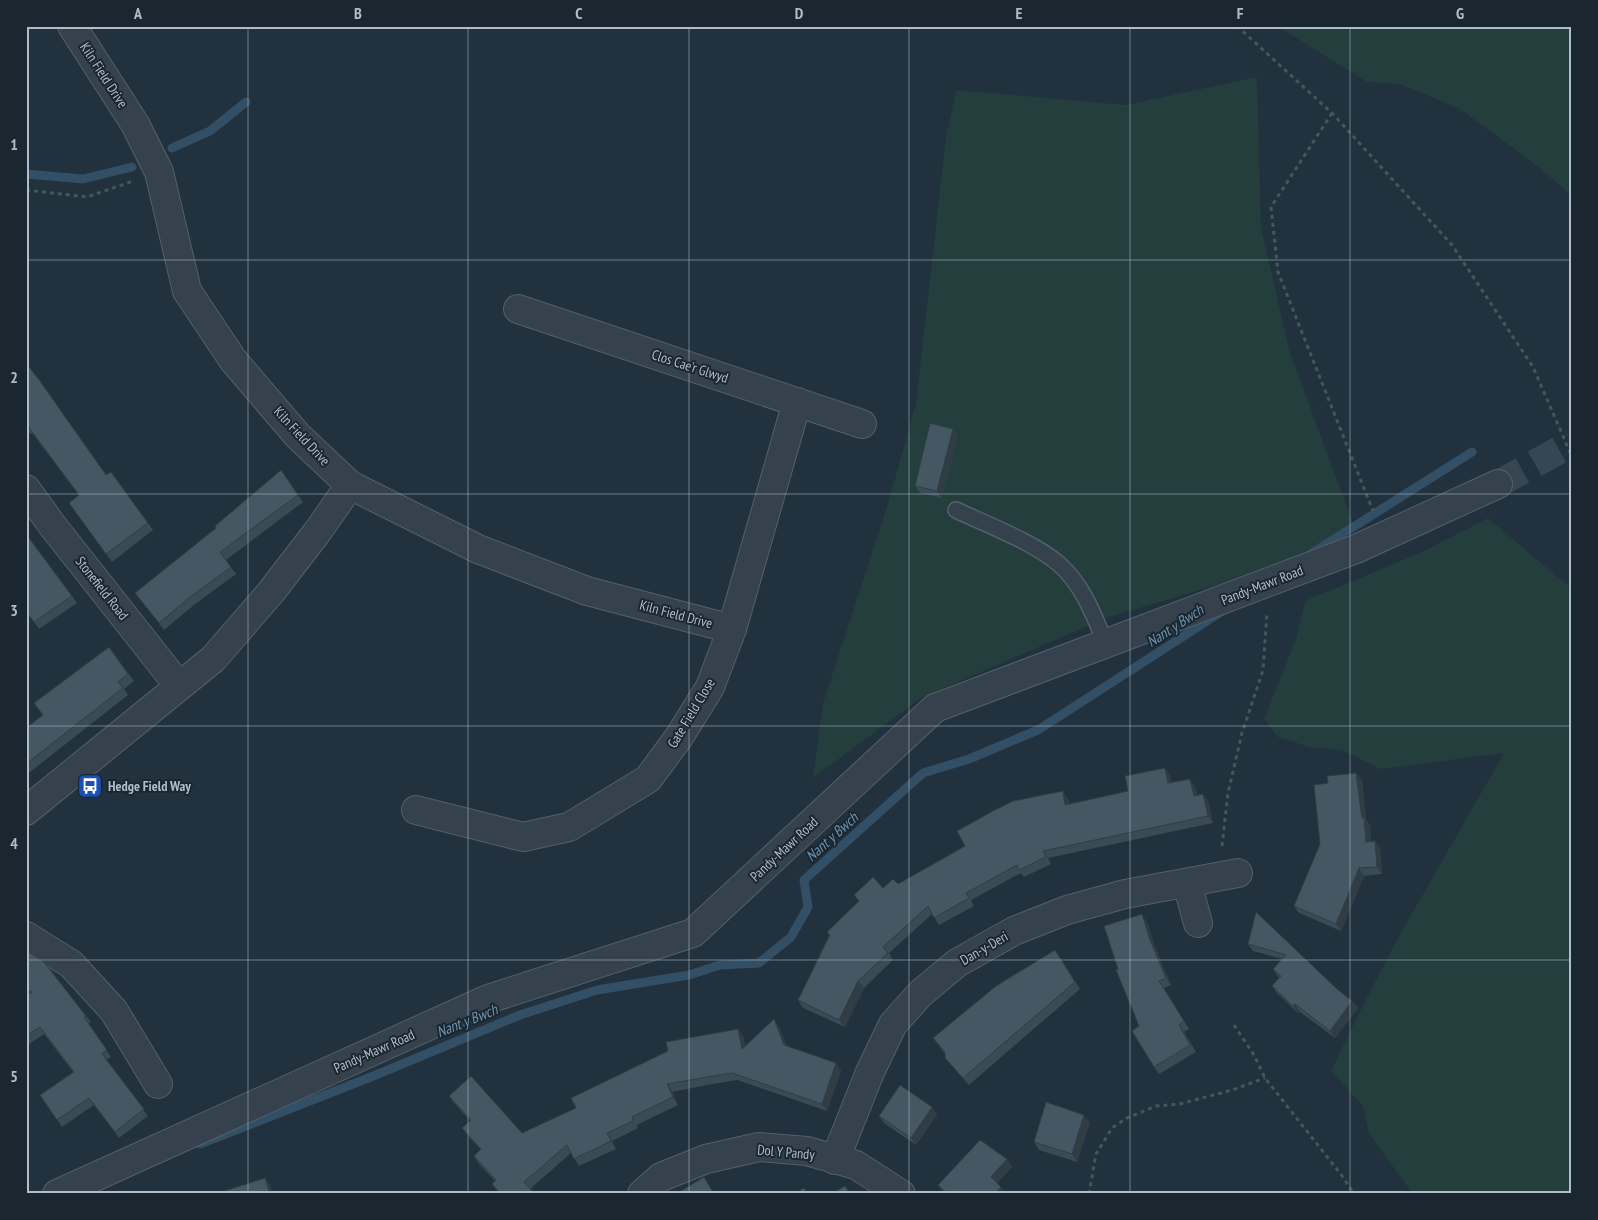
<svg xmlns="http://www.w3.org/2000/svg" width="1598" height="1220" viewBox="0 0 1598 1220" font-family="'PT Sans Narrow',sans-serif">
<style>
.green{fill:#233e3d}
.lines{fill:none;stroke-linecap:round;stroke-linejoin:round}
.stream{stroke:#334f65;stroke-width:9}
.minor-tunnel{stroke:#364652;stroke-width:28;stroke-dasharray:28 14;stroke-linecap:butt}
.service-casing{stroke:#53606a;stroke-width:18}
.minor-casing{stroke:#53606a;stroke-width:30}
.path{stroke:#405a59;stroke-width:3;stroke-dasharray:4 4;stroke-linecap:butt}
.service{stroke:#35424d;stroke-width:15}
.minor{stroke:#35424d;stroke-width:28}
.wall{fill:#3a4b55}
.shaded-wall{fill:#303d45}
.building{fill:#445763;stroke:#303d45}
.grid{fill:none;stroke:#b0bdc8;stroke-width:1;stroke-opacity:0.55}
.labels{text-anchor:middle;stroke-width:4;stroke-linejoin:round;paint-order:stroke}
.street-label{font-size:14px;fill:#b0bdc8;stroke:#1a2731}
.poi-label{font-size:14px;font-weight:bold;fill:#b0bdc8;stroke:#1a2731;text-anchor:start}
.water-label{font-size:15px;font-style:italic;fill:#6e93ae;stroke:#1a2731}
.neatline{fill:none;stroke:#b0bdc8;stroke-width:2}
.grid-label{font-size:16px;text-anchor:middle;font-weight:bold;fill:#b0bdc8}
</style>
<rect width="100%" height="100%" fill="#21313d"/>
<!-- green -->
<g class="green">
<polygon points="1277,26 1572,26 1572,196 1537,166 1460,109 1400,84 1367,82"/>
<polygon points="1257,77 1261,227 1289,350 1354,526 1301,560 1106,618 921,698 813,778 823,703 887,507 916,403 946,137 956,90 1126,105"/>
<polygon points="1488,518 1572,589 1572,1194 1413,1194 1369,1134 1363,1106 1331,1071 1354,1023 1395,943 1504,753 1380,769 1342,750 1309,747 1278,737 1264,719 1296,639 1305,601 1422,552"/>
</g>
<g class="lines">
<!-- stream -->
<g class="stream">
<polyline points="172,148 210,131 246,102"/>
<polyline points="26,174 83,179 132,167"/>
<polyline points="1309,555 1472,452"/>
<polyline points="200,1144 371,1077 520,1015 597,990 689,975 720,965 759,963 791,937 808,907 804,880 923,773 969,759 1038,730 1221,612"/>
</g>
<!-- minor-tunnel -->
<polyline class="minor-tunnel" points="1498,484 1572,443"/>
<defs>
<path id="service" d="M 956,510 C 988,525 1033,542 1059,564 C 1083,585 1094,616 1106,644"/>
<g id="minor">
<polyline points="72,26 135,124 159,172 187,291 233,360 298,436 350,485 478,549 587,591 732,629"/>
<polyline points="518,309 862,424"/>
<polyline points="26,489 52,525 179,686"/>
<polyline points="416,810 523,837 569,827 648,779 679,737 710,687 732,629 797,402"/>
<polyline points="26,811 213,659 271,592 318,531 350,485"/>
<polyline points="1187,883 1198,923"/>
<polyline points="26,936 71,964 114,1011 158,1084"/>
<polyline points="835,1160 870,1072 893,1024 921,993 957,963 1014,931 1067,910 1125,894 1238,873"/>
<polyline points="57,1194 488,999 693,933 935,708 1356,549 1498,484"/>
<polyline points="642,1194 661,1177 706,1159 759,1147 807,1151 856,1165 901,1194"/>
</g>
</defs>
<!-- service casing -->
<use href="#service" class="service-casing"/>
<!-- minor casing -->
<use href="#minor" class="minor-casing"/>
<!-- path -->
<g class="path">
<polyline points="1237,26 1332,113 1452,245 1533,367 1572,457"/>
<polyline points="1332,113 1271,207 1278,272 1373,511"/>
<polyline points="26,190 87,197 133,181"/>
<polyline points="1222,846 1228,793 1242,733 1263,670 1267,613"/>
<polyline points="1234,1025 1254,1055 1265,1078 1343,1177 1354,1194"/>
<polyline points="1089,1194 1096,1154 1112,1128 1127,1118 1156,1106 1180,1104 1232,1090 1265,1078"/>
</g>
<!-- service -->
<use href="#service" class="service"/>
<!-- minor -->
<use href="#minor" class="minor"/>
</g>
<!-- wall -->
<g class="wall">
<polygon points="26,363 106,475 111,472 153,530 112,562 69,503 79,495 32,433 30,434 26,429"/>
<polygon points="958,436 942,498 920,493 915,486"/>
<polygon points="281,470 303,502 226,560 236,574 194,605 164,630 135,593 216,528"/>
<polygon points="72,596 77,603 39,629 26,611"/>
<polygon points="109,647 134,681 124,689 128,695 30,772 26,772 26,728 43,715"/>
<polygon points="1170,775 1171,783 1195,786 1197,795 1203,794 1208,801 1213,823 1048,858 1051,864 1024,877 1021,873 971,900 974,906 939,925 932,914 889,953 893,960 864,988 845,1027 803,1008 798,1000 829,935 827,932 859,901 854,895 898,884 1068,799 1069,804 1128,791"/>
<polygon points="1362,780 1366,820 1370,825 1371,842 1380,848 1382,874 1364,876 1341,931 1299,913 1294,906 1320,844 1328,783"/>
<polygon points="1256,912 1337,989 1352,1001 1358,1008 1335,1038 1300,1012 1298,1013 1277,993 1272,986 1279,978 1273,969 1282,959 1253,951 1248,944"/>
<polygon points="1147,922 1155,947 1171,985 1164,988 1189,1029 1184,1032 1196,1052 1159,1074 1154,1067 1139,1026"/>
<polygon points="26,950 86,1016 91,1022 88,1024 111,1057 106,1060 148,1116 119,1138 94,1105 62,1127 40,1095 73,1072 44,1034 26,1046 26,996 29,994 26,993"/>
<polygon points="1060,957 1080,989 969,1085 951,1065 945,1058 945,1054 933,1038"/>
<polygon points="779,1027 787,1046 836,1063 841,1071 827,1111 737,1080 707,1085 672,1092 678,1105 637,1125 638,1128 612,1141 616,1149 579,1166 571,1153 530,1189 535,1194 499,1194 497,1191 492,1184 495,1181 479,1164 474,1156 481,1150 468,1136 462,1128 470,1121 454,1103 449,1096 522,1133 576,1108 743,1036 745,1046"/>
<polygon points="932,1107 937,1115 916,1145 884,1123 879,1116"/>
<polygon points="1090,1122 1077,1162 1039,1150 1034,1142"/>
<polygon points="1007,1159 1012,1167 997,1183 1001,1187 1006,1194 945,1194 938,1185"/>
</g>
<!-- shaded-wall -->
<g class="shaded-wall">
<polygon points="953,429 958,436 942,498 937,491"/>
<polygon points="1165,768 1170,775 1173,791 1168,783"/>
<polygon points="1356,773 1362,780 1366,820 1370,825 1372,849 1366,842 1362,818"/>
<polygon points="1190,779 1195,786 1199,803 1194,796"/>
<polygon points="1063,791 1068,799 1070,812 1065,805"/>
<polygon points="1203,794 1208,801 1213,823 1208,816"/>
<polygon points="1375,841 1380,848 1382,874 1377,867"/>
<polygon points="1359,868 1364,876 1341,931 1336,924"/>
<polygon points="1142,914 1147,922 1155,947 1171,985 1166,978 1150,940"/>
<polygon points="858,981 864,988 845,1027 839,1020"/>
<polygon points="1159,981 1164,988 1189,1029"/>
<polygon points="1352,1001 1358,1008 1335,1038 1330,1031"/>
<polygon points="1295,1004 1300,1012 1298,1013 1293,1006"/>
<polygon points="774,1019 779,1027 790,1052 784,1045"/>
<polygon points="738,1029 743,1036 747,1056 742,1049"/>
<polygon points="836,1063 841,1071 827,1111 822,1104"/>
<polygon points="667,1084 672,1092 678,1105 673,1097"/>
<polygon points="932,1107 937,1115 916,1145 911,1138"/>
<polygon points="1084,1115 1090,1122 1077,1162 1072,1154"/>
<polygon points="607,1133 612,1141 616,1149 611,1141"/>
<polygon points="1007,1159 1012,1167 996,1185 991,1177"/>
<polygon points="265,1178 270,1185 273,1194 270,1194"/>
<polygon points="1001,1187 1006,1194 994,1194"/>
</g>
<!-- building -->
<g class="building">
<polygon points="26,363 40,381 106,475 111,472 148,523 106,554 69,503 79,495 27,425 26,426"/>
<polygon points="930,423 953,429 937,491 915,486"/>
<polygon points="281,470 298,495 220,552 231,567 189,598 159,623 135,593 216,528 215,526"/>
<polygon points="26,534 72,596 34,622 26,611"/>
<polygon points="109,647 128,674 118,682 123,688 26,764 26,728 43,715 34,703"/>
<polygon points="1165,768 1168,783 1190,779 1194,796 1203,794 1208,816 1043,851 1046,857 1019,870 1017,865 966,893 969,898 934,918 928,906 883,947 888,953 858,981 839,1020 798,1000 830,935 827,932 859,901 854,895 873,877 883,888 893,879 898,884 965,846 957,831 993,811 1013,801 1063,791 1065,805 1128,791 1125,776"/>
<polygon points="1356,773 1362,818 1364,817 1366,842 1375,841 1377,867 1359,868 1336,924 1294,906 1320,844 1314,785 1328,783 1327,776"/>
<polygon points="1256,912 1337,989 1352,1001 1330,1031 1295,1004 1293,1006 1272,986 1281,976 1273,969 1286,955 1248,944"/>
<polygon points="1142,914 1150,940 1166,978 1159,981 1184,1021 1179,1025 1190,1045 1154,1067 1132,1031 1139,1026 1116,970 1118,969 1104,926"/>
<polygon points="26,950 44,962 86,1016 84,1017 107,1050 102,1054 144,1109 115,1132 89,1098 57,1120 40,1095 74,1072 40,1027 26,1036 26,996 32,992 26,989"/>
<polygon points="1055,950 1075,982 963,1078 945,1058 945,1052 933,1038 996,986"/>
<polygon points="774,1019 784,1045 836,1063 822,1104 732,1073 702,1078 667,1084 673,1097 632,1117 633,1121 607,1133 611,1141 574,1159 567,1145 524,1182 535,1194 501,1194 492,1184 496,1180 474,1156 481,1149 462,1128 471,1120 449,1096 471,1076 522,1133 576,1108 571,1098 668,1051 666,1042 738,1029 742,1049"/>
<polygon points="900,1085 932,1107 911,1138 879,1116"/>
<polygon points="1046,1102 1084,1115 1072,1154 1034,1142"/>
<polygon points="980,1140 1007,1159 991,1177 1001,1187 994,1194 948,1194 938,1185"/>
<polygon points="704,1177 714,1194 676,1194"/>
<polygon points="265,1178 270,1194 218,1194 218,1193"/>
<polygon points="845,1186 850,1194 832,1194"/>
<polygon points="804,1188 808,1194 794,1194"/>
<polygon points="787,1191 789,1194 782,1194"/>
</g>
<!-- grid -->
<path class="grid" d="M 248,26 L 248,1194M 468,26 L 468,1194M 689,26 L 689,1194M 909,26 L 909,1194M 1130,26 L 1130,1194M 1350,26 L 1350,1194M 26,260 L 1572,260M 26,494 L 1572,494M 26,726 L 1572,726M 26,960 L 1572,960"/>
<!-- icons -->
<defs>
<symbol id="bus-square" viewBox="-11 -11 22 22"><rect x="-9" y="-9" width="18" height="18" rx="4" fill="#1a4fb4" stroke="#1a2731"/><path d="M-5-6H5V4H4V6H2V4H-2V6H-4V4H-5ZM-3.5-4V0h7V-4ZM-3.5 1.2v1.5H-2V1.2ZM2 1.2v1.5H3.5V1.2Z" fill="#fff"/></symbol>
</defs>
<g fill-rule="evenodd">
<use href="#bus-square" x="76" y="772" width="28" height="28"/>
</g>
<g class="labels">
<!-- street labels -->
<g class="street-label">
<text transform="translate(104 75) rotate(57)" y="5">Kiln Field Drive</text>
<text transform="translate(690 366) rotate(18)" y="5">Clos Cae'r Glwyd</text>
<text transform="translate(302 436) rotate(47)" y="5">Kiln Field Drive</text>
<text transform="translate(1262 585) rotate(-21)" y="5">Pandy-Mawr Road</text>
<text transform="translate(102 588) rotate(52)" y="5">Stonefield Road</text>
<text transform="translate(676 614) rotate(15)" y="5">Kiln Field Drive</text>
<text transform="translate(691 713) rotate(-59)" y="5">Gate Field Close</text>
<text transform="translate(784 849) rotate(-43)" y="5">Pandy-Mawr Road</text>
<text transform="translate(984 948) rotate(-30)" y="5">Dan-y-Deri</text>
<text transform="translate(374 1051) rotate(-24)" y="5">Pandy-Mawr Road</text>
<text transform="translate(786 1152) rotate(5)" y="5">Dol Y Pandy</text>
</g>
<!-- poi labels -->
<g class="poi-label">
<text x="108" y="791">Hedge Field Way</text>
</g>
<!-- water labels -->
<g class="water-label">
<text transform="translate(1175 626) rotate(-33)" y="5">Nant y Bwch</text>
<text transform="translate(832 837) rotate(-42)" y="5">Nant y Bwch</text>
<text transform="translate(467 1021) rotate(-22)" y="5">Nant y Bwch</text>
</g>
</g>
<!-- border -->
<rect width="1598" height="1220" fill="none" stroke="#1a2731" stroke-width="55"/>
<rect x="28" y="28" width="1542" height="1164" class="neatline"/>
<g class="grid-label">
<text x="138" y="19">A</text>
<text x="358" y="19">B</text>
<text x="579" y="19">C</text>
<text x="799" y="19">D</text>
<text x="1019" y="19">E</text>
<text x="1240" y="19">F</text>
<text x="1460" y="19">G</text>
<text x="14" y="150">1</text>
<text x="14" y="383">2</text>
<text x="14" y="616">3</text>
<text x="14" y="849">4</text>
<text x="14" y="1082">5</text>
</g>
</svg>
